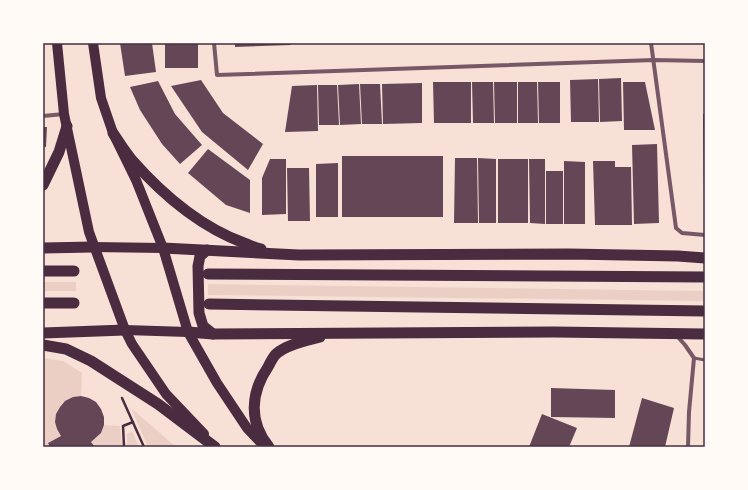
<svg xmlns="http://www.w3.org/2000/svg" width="748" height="490" viewBox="0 0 748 490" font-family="'PT Sans Narrow',sans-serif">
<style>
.green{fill:#ebcfc5}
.building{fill:#644757}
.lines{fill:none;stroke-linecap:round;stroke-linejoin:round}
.path{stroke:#4a2c40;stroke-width:2.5}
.service{stroke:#755966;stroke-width:3}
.minor{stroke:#755966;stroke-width:4}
.primary{stroke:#4a2c40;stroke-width:10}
.trunk{stroke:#4a2c40;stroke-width:11}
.neatline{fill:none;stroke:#4a2c40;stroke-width:1.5}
</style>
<rect width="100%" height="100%" fill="#f7e1d7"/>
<!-- green -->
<g class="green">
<rect x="43" y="282" width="33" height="9"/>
<polygon points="208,284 705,291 705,301 208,295"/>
<path d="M 43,358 L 63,361 L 82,373 L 81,396 C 58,399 49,416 61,436 L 48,443 L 50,447 L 44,447 L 44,428 L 43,427 Z"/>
<polygon points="131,408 176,447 148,447"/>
<polygon points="104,425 120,426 122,445 119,447 95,447 91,442 101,433"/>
<polygon points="132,431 139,447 127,447 127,434"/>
</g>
<!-- building -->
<g class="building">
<polygon points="120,43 152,43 156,72 125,76"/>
<rect x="165" y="43" width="33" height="25"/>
<polygon points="235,43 290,43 291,45 235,47"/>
<polygon points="621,78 622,121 600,122 599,79"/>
<polygon points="598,79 599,122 571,122 570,80"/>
<polygon points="201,80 223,113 263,144 248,170 202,132 171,86"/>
<polygon points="158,81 175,114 202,145 180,164 162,144 140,110 130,87"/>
<polygon points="433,82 471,82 471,123 434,123"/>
<polygon points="472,82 493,82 494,123 473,123"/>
<polygon points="494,82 517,82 517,123 495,123"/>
<polygon points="518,82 537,82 538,123 518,123"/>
<polygon points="538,82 560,82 560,123 539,123"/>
<polygon points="623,82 645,82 655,130 624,130"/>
<polygon points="422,83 422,123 383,124 382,84"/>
<polygon points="359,84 361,124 340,125 338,85"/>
<polygon points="360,84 380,84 382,124 362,124"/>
<polygon points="317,85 318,131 285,132 292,86"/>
<polygon points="318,85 337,85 339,125 319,125"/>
<polygon points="703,114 705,114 705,203 704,203"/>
<polygon points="43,127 47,127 46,147 43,147"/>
<polygon points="657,144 659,223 634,224 632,145"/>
<polygon points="208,149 250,180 250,213 226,205 188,173"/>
<rect x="342" y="156" width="101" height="61"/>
<polygon points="455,158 477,158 478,223 454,223"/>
<polygon points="478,158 496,159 496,223 479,223"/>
<polygon points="270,159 286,159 286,214 262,215 262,178"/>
<rect x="498" y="159" width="30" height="64"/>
<polygon points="529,159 545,159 545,224 530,223"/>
<polygon points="564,161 585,162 585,224 564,224"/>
<polygon points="593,161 615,161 615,167 631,167 632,225 595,225"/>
<polygon points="338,163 338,217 316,217 316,164"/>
<polygon points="287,168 309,168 310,221 288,221"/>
<rect x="546" y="171" width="17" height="53"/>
<polygon points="551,388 615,390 615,418 551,417"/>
<polygon points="81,396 89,398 96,402 101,409 104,417 104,425 101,433 91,442 95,447 50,447 48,443 61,436 57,429 55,422 56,414 60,407 65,401 73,397"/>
<polygon points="642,398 674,408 665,447 629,447"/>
<polygon points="542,414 577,428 569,447 529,447"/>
</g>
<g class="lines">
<!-- path -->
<g class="path">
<polyline points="122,398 144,447"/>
<polyline points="122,447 124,446 123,426 133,422"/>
</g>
<!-- service -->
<polyline class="service" points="694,358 705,360"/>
<!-- minor -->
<g class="minor">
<polyline points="214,43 217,75 654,60 705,61"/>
<polyline points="651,43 676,228 682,233 705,235"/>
<polyline points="43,116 64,114"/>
<polyline points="677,336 685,345 694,358 689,412 688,447"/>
</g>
<!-- primary -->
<g class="primary">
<polyline points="57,43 64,114 89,232 125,330 132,344 166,394 204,434"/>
<polyline points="93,43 101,98 113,133 136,180 163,248 188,332 217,383 247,428 265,447"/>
<polyline points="93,247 163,248"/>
<polyline points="125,330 188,332"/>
</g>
<!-- trunk -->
<g class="trunk">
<path d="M 113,133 C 119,142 125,152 132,160 C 162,194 201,227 244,243 C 250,245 255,248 261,249"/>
<polyline points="43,185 59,152 67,126"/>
<polyline points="43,248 93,247"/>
<polyline points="163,248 299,255 570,254 678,256 705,258"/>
<polyline points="207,250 200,256 198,266 199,313 203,326 213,334"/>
<polyline points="43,271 74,271"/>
<polyline points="208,274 705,277"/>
<polyline points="43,303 74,303"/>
<polyline points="209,304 705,311"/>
<polyline points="188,332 213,334 554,332 705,334"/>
<polyline points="43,333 125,330"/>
<polyline points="43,345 66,349 91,361 158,404 215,447"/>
<path d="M 269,447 C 248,422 251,392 268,367 C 270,363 273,357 276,354 C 288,344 306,341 320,337"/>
</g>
</g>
<!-- border -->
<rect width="748" height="490" fill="none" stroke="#fffaf5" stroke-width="88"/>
<rect x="44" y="44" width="660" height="402" class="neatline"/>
</svg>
